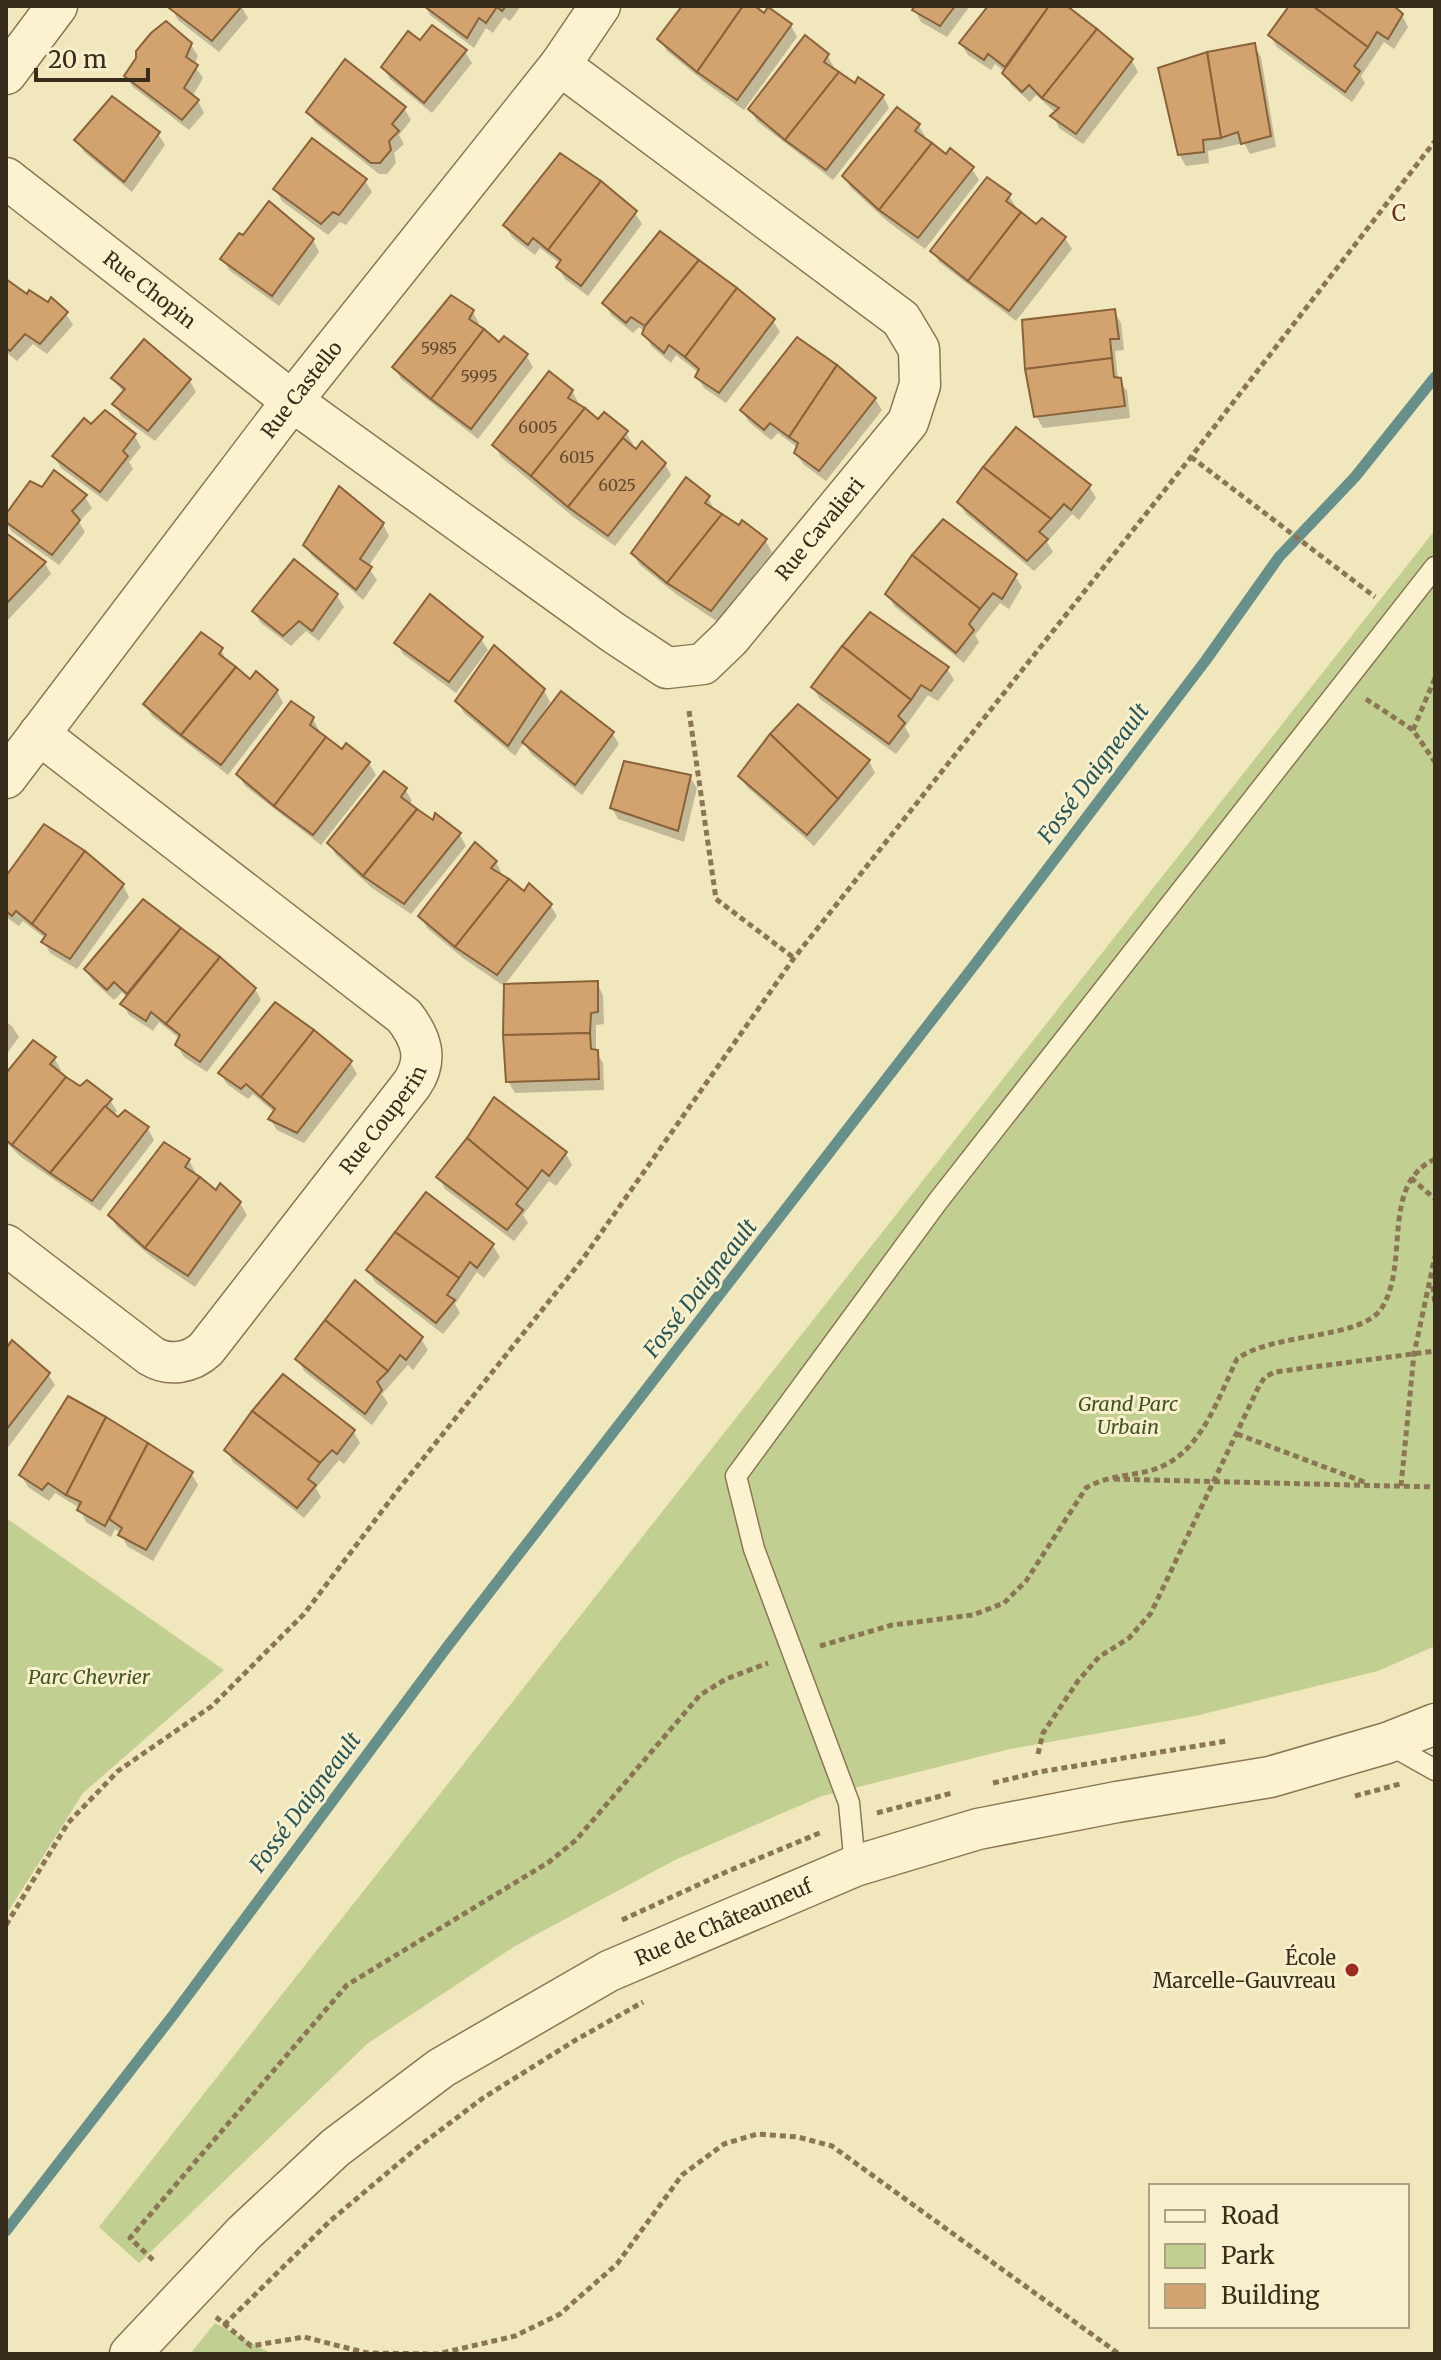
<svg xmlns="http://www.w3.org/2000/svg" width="1441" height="2360" viewBox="0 0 1441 2360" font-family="Merriweather,serif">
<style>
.green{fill:#c1cf90}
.shadow{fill:#0003}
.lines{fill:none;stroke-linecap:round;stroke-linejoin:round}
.stream{stroke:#68908a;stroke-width:11}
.building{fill:#d2a36f;stroke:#8a6239;stroke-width:2}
.lane-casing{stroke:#8a7655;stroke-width:23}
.street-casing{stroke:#8a7655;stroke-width:43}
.path{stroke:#8a7655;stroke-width:5;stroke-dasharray:6 4;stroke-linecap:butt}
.lane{stroke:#fbf3d0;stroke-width:20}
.street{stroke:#fbf3d0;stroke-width:40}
.poi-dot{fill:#9d2d20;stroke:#f8f0cc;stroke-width:3}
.labels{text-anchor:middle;stroke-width:6;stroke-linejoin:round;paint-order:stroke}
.number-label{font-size:16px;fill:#5e4a30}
.street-label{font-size:20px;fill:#382c1b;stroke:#f8f0cc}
.park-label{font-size:20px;font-style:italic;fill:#425620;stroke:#f8f0cc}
.poi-label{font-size:20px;fill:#382c1b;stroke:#f8f0cc;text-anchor:end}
.neighbourhood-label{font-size:22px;letter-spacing:2px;fill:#673017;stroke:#f8f0cc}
.water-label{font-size:22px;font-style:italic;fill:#295759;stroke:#f8f0cc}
</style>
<rect width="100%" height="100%" fill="#f1e7bc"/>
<!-- green -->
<g class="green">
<polygon points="1435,530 1435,1646 1378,1671 1195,1716 1010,1749 822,1796 675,1860 515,1946 367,2044 139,2263 99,2227"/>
<polygon points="6,1518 224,1670 83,1793 6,1915"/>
<polygon points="215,2323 272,2354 190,2354"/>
</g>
<!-- shadow -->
<g class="shadow">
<polygon points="173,6 241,6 248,18 219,52 178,20 172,8"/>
<polygon points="425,6 521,6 510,21 504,17 493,33 486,28 474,48 430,15"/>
<polygon points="685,6 752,6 764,16 769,10 791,26 797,37 744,110 706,83 667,51 660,39"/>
<polygon points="917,6 970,6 947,37 921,22 915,10"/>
<polygon points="991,6 1061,6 1132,61 1138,72 1083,144 1059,128 1053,116 1056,113 1036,95 1030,102 1011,85 1005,72 995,64 991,70 968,55 961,44"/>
<polygon points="1293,6 1390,6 1402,15 1408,27 1394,49 1384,42 1361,76 1365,83 1352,102 1277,47 1270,36"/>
<polygon points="420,43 465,52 472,63 432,113 390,79 383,67"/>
<polygon points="191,45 198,56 194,65 203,78 192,97 198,101 204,113 189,130 133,87 126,76"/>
<polygon points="1254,45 1261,57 1276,147 1250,154 1244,143 1208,151 1209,163 1186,166 1179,154"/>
<polygon points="827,55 834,67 832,70 856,86 883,96 889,108 833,180 757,121 750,109"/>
<polygon points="404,108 411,120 399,135 404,144 394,153 396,163 387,174 379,174 315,123 308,112"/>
<polygon points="918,125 925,136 923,139 946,156 972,169 979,180 925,249 887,221 851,188 844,177"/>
<polygon points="158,134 165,145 132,192 84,152 77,141"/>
<polygon points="365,181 372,192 346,225 340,222 328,235 282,201 275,189"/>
<polygon points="1009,196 1016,207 1014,210 1037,226 1065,238 1072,249 1016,321 939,262 933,251"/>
<polygon points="635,213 642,224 588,296 565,279 558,267 561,264 540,248 535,255 512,237 505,225"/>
<polygon points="313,240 319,252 279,306 229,270 223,259"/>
<polygon points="6,282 27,297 66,314 73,325 47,354 33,344 17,361 6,352"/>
<polygon points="605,303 773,321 780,332 726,403 704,388 697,377 699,373 676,355 671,363 651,346 645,332 639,327 633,333 611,315"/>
<polygon points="472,311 479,323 476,327 500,344 526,355 533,367 478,439 401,379 395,368"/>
<polygon points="1114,311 1121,323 1124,350 1115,351 1118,380 1127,391 1130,418 1043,428 1036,416"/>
<polygon points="144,342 190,381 196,392 155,441 121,416 115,404 124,393 113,379"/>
<polygon points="572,391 578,402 576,406 598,422 626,433 633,444 631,447 665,464 671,475 615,546 576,519 501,457 495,445"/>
<polygon points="875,399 882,410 826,481 803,464 796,453 798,448 778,433 771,440 749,422 742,411"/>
<polygon points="91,427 134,435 141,447 129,462 133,469 107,502 61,468 54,457"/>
<polygon points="1089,486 1096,498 1079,520 1072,514 1047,542 1053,552 1034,571 966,514 959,502"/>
<polygon points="42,490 85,497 92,508 79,522 85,532 59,565 11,531 6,522 6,517"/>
<polygon points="708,497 714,510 765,540 772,552 718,622 676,594 640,565 633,553"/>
<polygon points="383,524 389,536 368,567 377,580 363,600 312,556 305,545"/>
<polygon points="6,536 45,563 51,574 6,622"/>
<polygon points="1015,576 1022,587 1009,609 1000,603 975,635 979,642 964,663 894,606 888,594"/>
<polygon points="337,596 344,607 319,641 306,631 291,646 261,623 254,612"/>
<polygon points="481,639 488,650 456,693 403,654 397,643"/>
<polygon points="221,649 227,663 250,682 277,691 283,703 228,775 152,716 145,704"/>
<polygon points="947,668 954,680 938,701 928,695 905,727 910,736 896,754 820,699 813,688"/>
<polygon points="544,690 550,702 542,715 612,733 619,744 582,795 531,754 524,742 515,756 464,713 457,701"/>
<polygon points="313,719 319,730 318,734 343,752 369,763 376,775 321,845 245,786 238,774"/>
<polygon points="869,761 875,773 814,846 747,787 740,776"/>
<polygon points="690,777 697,788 684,842 618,819 612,808"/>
<polygon points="405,789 412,801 409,805 434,824 436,816 460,835 466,846 411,914 372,888 336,855 329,843"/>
<polygon points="496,862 502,874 500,877 525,894 550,905 557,916 504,986 463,958 427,928 421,916"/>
<polygon points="6,879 123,885 129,897 77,969 50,953 44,942 46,939 23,921 19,926 6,917"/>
<polygon points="144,902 255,989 261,1000 207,1072 184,1057 177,1045 180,1039 159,1022 153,1031 129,1015 123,1004 127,997 122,992 114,1000 93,981 86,970"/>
<polygon points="597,983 603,995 604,1024 596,1025 596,1052 603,1063 604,1090 515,1093 508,1081"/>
<polygon points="6,1022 12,1026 19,1037 6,1055"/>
<polygon points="54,1058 61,1070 58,1073 81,1089 110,1100 117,1111 113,1115 148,1129 154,1140 100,1211 21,1157 6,1142 6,1076"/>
<polygon points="350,1062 357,1074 304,1143 277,1130 270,1119 275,1113 253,1094 248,1099 227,1084 220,1073"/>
<polygon points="494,1100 566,1154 572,1165 556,1186 549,1181 523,1215 528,1223 514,1241 445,1189 439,1177"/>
<polygon points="189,1160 195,1172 193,1175 216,1193 240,1203 247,1215 195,1287 154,1259 117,1227 110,1215"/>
<polygon points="493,1246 500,1257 484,1278 477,1272 455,1304 460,1313 443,1334 375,1282 368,1270"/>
<polygon points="421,1339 428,1350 413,1370 408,1365 382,1394 388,1403 372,1425 304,1371 298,1359"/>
<polygon points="6,1340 48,1374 55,1385 6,1450"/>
<polygon points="68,1399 191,1473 198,1485 153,1561 127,1546 121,1533 115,1529 111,1537 86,1522 80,1508 55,1493 49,1501 28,1487 21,1475"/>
<polygon points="353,1431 360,1443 344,1464 339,1460 316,1488 321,1497 304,1518 233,1462 226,1450"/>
</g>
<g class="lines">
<!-- stream -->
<polyline class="stream" points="6,2231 174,2014 447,1647 979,959 1206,660 1279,557 1355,477 1435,377"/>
</g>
<!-- building -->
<g class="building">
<polygon points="171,6 242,6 212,41 169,8"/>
<polygon points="424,6 506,6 502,11 497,7 486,23 479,18 467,38"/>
<polygon points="682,6 743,6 697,72 657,39"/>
<polygon points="743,6 755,6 764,13 768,7 792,24 737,100 697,72"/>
<polygon points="915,6 955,6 940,26 912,10"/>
<polygon points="988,6 1049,6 1005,67 988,54 984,60 959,43"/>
<polygon points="1049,6 1067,6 1097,29 1042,98 1029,85 1022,92 1002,73"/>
<polygon points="1289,6 1313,6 1368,47 1354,66 1360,71 1345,92 1268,35"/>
<polygon points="1313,6 1394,6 1403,14 1388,39 1377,32 1368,47"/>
<polygon points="166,21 192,43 186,57 198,65 184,88 199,100 182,120 124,76 136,58 136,51 151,33"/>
<polygon points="432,25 467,50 424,103 381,67 408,31 420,40"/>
<polygon points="1097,29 1133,59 1076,134 1050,116 1059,108 1042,98"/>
<polygon points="805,35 829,54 824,62 839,72 785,140 748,109"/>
<polygon points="1255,43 1271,136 1241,144 1238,132 1221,138 1207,52"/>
<polygon points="1207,52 1221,138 1203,140 1204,152 1178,155 1158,68"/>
<polygon points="345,59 406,107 392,124 399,131 389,141 391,150 380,163 371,163 306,112"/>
<polygon points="839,72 855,83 858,77 884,95 826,170 785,140"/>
<polygon points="112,96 160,132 124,182 74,140"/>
<polygon points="897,107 920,124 915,131 932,143 879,210 842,176"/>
<polygon points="312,138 367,179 339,215 333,212 321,224 273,189"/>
<polygon points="932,143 946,154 950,148 974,167 918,238 879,210"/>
<polygon points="560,153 601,181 548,250 533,238 528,245 503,225"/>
<polygon points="987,177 1011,194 1006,201 1021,212 968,281 930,251"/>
<polygon points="601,181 637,211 581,286 556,267 561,260 548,250"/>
<polygon points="269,201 314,239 272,296 220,259 239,233 243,235"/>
<polygon points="1021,212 1036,224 1042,218 1066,237 1009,311 968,281"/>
<polygon points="660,231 699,260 645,326 631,317 626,323 602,303"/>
<polygon points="699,260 737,288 685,357 669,345 664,353 642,334 645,326"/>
<polygon points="6,279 27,294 29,290 48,302 51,297 68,312 40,344 25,334 10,351 6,348"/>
<polygon points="737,288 775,319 719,393 695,377 699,369 685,357"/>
<polygon points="451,295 474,310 469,319 484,329 431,399 392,367"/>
<polygon points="1115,309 1119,339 1110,339 1112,358 1025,369 1022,320"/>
<polygon points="484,329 499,342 504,336 528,354 471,429 431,399"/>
<polygon points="797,337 837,365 789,437 770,423 764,430 740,410"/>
<polygon points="144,339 191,379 148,431 112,404 125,389 111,378"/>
<polygon points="1112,358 1114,377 1121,378 1125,406 1034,417 1025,369"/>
<polygon points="837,365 876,398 819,471 794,453 798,443 789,437"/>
<polygon points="549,371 573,390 568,398 585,408 531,476 492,445"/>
<polygon points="585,408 598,419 604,412 628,431 568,507 531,476"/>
<polygon points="105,410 136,434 123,451 128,456 100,492 52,456 84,418 91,424"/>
<polygon points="1016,427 1091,485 1071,510 1064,504 1051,519 983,467"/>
<polygon points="623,438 636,449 642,441 666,463 608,536 568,507"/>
<polygon points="983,467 1051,519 1039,532 1048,539 1027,561 957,502"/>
<polygon points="54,470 87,495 72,511 80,520 52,555 6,522 6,514 30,481 42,487"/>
<polygon points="686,477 710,496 705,503 722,514 667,583 631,553"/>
<polygon points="339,486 384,523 360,559 372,567 356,590 303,545"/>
<polygon points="722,514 739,525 742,520 767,539 711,611 667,583"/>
<polygon points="943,519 1017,574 1002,599 993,593 980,609 912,555"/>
<polygon points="6,533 46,562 6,604"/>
<polygon points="912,555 980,609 969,624 974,630 956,653 885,594"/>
<polygon points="294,559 338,594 312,631 299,621 283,636 252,611"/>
<polygon points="430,594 483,637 449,682 394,643"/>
<polygon points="870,612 949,667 931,691 921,685 911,700 842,646"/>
<polygon points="201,632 223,648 219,654 236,667 181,735 143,704"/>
<polygon points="494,645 545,689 508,746 455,701"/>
<polygon points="842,646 911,700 898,716 905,723 889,744 811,687"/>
<polygon points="236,667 250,679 256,671 278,690 221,765 181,735"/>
<polygon points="561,691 614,732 575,785 522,742"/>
<polygon points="291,701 314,717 310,725 326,737 274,806 236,774"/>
<polygon points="798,704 870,760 838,799 770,734"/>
<polygon points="770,734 838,799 807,835 738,776"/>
<polygon points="326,737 342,749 346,743 370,762 313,835 274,806"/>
<polygon points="624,761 691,775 678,831 610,808"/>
<polygon points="384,771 407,788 401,797 417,809 363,876 327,843"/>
<polygon points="417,809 433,820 435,813 461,833 404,904 363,876"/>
<polygon points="44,824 85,851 32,924 16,911 12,916 6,911 6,876"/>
<polygon points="475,842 497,861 491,868 509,879 455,947 418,916"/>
<polygon points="85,851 124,884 70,959 41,942 46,935 32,924"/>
<polygon points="509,879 524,891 529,883 552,904 497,975 455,947"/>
<polygon points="143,899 181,928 127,994 114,982 107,990 84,969"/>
<polygon points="181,928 220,957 166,1024 151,1012 146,1021 120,1004"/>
<polygon points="220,957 256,988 200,1062 175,1045 180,1035 166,1024"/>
<polygon points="598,981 598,1012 591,1013 590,1033 503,1035 504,984"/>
<polygon points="275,1002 314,1030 261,1097 246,1084 241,1089 218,1073"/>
<polygon points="314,1030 352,1061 297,1133 268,1119 275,1109 261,1097"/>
<polygon points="590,1033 591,1049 598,1050 599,1079 506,1082 503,1035"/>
<polygon points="33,1040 56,1057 50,1064 66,1077 12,1145 6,1140 6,1073"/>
<polygon points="66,1077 80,1086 87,1080 112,1099 50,1173 12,1145"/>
<polygon points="494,1097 567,1152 549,1176 542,1170 528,1189 467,1138"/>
<polygon points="105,1106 118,1117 125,1110 149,1127 92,1201 50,1173"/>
<polygon points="467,1138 528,1189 516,1204 523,1210 507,1230 436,1177"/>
<polygon points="164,1142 190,1159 185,1167 200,1177 145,1248 108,1215"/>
<polygon points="200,1177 216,1190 220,1183 241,1202 188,1276 145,1248"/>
<polygon points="426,1192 494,1244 477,1268 470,1262 459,1278 395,1232"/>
<polygon points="395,1232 459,1278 447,1295 455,1300 436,1323 366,1270"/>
<polygon points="355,1280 423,1337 406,1360 400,1355 388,1371 325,1320"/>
<polygon points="325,1320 388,1371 377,1382 382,1390 365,1414 295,1359"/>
<polygon points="12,1340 50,1373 6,1430 6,1349"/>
<polygon points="283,1374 355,1430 337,1454 332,1450 320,1463 252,1411"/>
<polygon points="68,1396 106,1417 66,1495 48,1483 42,1490 19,1475"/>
<polygon points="252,1411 320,1463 308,1479 316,1485 297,1508 224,1450"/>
<polygon points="106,1417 148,1443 105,1526 77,1510 81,1502 66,1495"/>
<polygon points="148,1443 193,1472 146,1550 118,1535 122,1528 109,1519"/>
</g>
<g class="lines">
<defs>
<g id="lane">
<polyline points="1387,1743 1435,1770"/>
<polyline points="855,1866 849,1803 754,1549 736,1476 938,1201 1435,567"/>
</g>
<g id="street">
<polyline points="6,74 57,6"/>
<path id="s1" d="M 6,178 L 292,401 L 614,633 L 667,668 L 703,664 L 730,638 L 908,422 L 920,385 L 919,349 L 901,319 L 560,65"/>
<path id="s2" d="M 6,778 L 292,401 L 560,65 L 600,6"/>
<path id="s3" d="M 6,1245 L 151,1356 C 169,1367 191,1363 206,1349 L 412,1084 C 429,1059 421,1038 404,1016 L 39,734"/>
<path id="s4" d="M 130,2354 L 244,2233 L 335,2148 L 441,2068 L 609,1971 L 855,1866 L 978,1829 L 1117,1802 L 1270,1777 L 1387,1743 L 1435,1724"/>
</g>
</defs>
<!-- lane casing -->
<use href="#lane" class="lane-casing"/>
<!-- street casing -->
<use href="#street" class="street-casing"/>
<!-- path -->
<g class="path">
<polyline points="1191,457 1375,597"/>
<polyline points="1366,699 1413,730 1435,762"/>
<polyline points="689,711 716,899 794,958"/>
<polyline points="1413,730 1435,678"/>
<polyline points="1411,1178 1435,1199"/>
<polyline points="1433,1286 1435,1304"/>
<polyline points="1237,1434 1367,1483"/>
<polyline points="1114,1479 1435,1487"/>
<polyline points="1401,1486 1414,1354 1435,1256"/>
<path d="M 820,1646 L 892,1625 L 973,1615 L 1004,1603 L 1026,1581 L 1086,1488 C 1109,1474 1134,1477 1158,1468 C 1202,1451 1218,1398 1237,1359 C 1273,1332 1360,1340 1381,1309 C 1411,1264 1379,1185 1435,1159"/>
<polyline points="1038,1754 1043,1733 1078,1681 1099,1657 1129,1638 1151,1613 1259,1386 1265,1377 1275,1372 1435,1351"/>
<polyline points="993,1783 1039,1772 1227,1741"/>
<polyline points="1355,1796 1400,1784"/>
<polyline points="877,1813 952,1793"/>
<polyline points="622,1920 726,1872 822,1832"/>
<polyline points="6,1925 68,1823 118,1771 212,1706 304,1614 398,1490 582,1260 794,958 1191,457 1435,141"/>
<polyline points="153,2260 130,2238 347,1985 549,1862 576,1840 700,1695 726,1679 768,1663"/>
<polyline points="216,2317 251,2346 304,2337 367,2353 437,2354 515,2336 560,2314 617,2264 682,2175 724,2144 757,2134 798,2137 832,2146 1119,2354"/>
<polyline points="224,2325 330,2221 418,2147 483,2098 574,2041 643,2002"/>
</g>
<!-- lane -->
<use href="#lane" class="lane"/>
<!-- street -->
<use href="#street" class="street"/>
</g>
<!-- markers -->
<circle class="poi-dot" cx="1352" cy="1970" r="8"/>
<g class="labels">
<!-- number labels -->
<g class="number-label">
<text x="439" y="354">5985</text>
<text x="479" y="382">5995</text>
<text x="538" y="433">6005</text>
<text x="577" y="463">6015</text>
<text x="617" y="491">6025</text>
</g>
<!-- street labels -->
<g class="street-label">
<text dy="7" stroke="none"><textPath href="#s1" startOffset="182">Rue Chopin</textPath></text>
<text dy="7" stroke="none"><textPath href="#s2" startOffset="488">Rue Castello</textPath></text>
<text dy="7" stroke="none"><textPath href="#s1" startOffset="1038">Rue Cavalieri</textPath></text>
<text dy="7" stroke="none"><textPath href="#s3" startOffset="532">Rue Couperin</textPath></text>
<text dy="7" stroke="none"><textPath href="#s4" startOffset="742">Rue de Châteauneuf</textPath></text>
</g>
<!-- park labels -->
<g class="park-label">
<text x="1128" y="1411">Grand Parc<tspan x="1128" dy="23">Urbain</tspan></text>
<text x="89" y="1684">Parc Chevrier</text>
</g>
<!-- poi labels -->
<g class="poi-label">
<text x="1336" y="1965">École<tspan x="1336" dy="23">Marcelle-Gauvreau</tspan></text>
</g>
<!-- neighbourhood labels -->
<g class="neighbourhood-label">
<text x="1400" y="221">C</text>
</g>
<!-- water labels -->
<g class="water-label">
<text transform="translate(1093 773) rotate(-53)" y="8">Fossé Daigneault</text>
<text transform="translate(700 1288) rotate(-52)" y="8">Fossé Daigneault</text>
<text transform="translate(305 1802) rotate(-53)" y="8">Fossé Daigneault</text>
</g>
</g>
<!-- border -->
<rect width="1441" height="2360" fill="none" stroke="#382c1b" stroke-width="16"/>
<!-- legend -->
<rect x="1149" y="2184" width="260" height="144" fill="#f8f0cc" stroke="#aba285" stroke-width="2"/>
<rect x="1165" y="2210" width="40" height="12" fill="#fbf3d0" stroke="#aba285" stroke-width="2"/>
<text x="1221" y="2224" font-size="24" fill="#382c1b">Road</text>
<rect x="1165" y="2244" width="40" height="24" fill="#c1cf90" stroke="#aba285" stroke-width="2"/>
<text x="1221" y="2264" font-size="24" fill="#382c1b">Park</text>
<rect x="1165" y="2284" width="40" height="24" fill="#d2a36f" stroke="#aba285" stroke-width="2"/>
<text x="1221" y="2304" font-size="24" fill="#382c1b">Building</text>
<!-- scale -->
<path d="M36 68v12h112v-12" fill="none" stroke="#382c1b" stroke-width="4"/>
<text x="48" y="68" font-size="24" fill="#382c1b" stroke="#f8f0cc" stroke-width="6" paint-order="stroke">20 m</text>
</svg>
